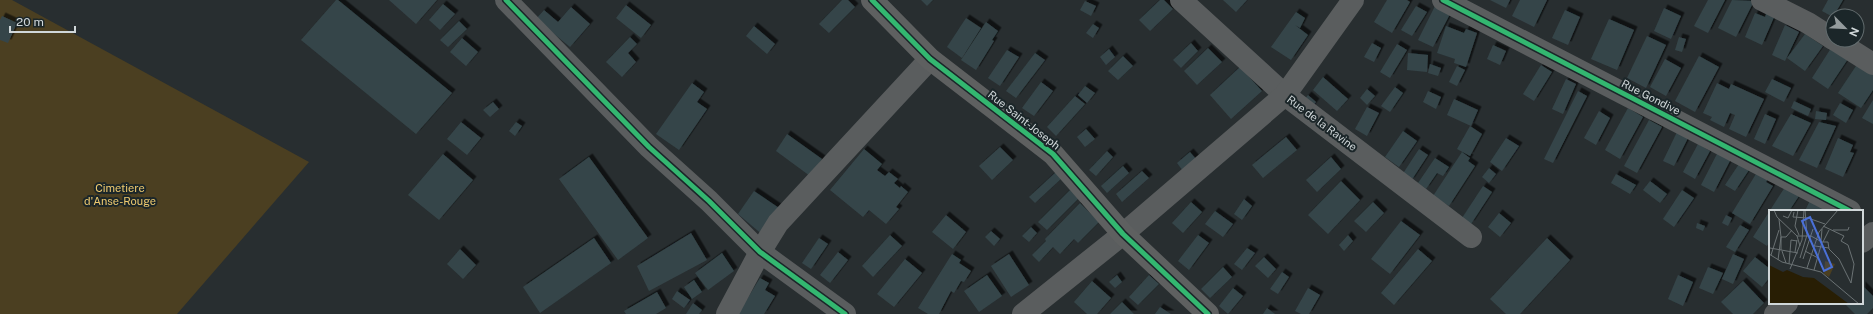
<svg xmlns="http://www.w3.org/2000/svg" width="1873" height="314" viewBox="0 0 1873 314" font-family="'Public Sans',sans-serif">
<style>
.green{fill:#4b3f21}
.building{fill:#354549;filter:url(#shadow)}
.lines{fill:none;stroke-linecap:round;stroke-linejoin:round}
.street{stroke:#5a5d5e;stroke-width:22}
.secondary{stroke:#5e6060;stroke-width:22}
.cycleway-casing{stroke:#1b2629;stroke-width:8}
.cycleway{stroke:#33b770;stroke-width:5}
.labels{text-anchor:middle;stroke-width:4;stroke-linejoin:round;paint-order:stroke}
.street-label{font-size:11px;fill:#d0d7d9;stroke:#1b2629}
.park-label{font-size:11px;fill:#eeca6f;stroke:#1b2629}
.inset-road{fill:none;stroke:#6b7274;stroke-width:1}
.view{fill:#4a70d8;fill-opacity:0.15;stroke:#4a70d8;stroke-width:2}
.inset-edge{fill:none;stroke:#d0d7d9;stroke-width:2}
</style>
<defs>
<filter id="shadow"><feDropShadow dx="3.5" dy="-3.5" stdDeviation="0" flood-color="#0009"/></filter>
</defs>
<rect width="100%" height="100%" fill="#282e30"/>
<!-- green -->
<polygon class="green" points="0,0 12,0 309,162 177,314 0,314"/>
<!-- building -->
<g class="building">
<polygon points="336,0 338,0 452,93 416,134 301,40"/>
<polygon points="389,0 437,0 416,24"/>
<polygon points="842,0 848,0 855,7 829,33 819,24"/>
<polygon points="921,0 933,0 927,6"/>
<polygon points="1160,0 1164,0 1173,9 1150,31 1139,20"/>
<polygon points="1223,0 1247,0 1236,12"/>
<polygon points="1387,0 1407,0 1410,2 1392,33 1374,22"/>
<polygon points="1490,0 1510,0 1506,8"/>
<polygon points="1520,0 1547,0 1534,27 1512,16"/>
<polygon points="1708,0 1725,0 1708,33 1694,26"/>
<polygon points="1732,0 1754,1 1736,37 1718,28"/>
<polygon points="1828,0 1843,0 1833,17 1822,11"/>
<polygon points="1085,1 1096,6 1091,16 1080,10"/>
<polygon points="443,4 455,14 440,30 429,20"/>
<polygon points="626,5 651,25 641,38 616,18"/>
<polygon points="1416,6 1427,12 1412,36 1401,30"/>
<polygon points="1435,6 1450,14 1433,47 1418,40"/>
<polygon points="571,7 590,24 570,47 536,19 544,10 558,22"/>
<polygon points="1664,8 1681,16 1671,39 1654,31"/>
<polygon points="1565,10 1580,17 1568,45 1552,38"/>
<polygon points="1767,11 1775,15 1762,45 1745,37 1755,13 1765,17"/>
<polygon points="1296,12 1305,18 1300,28 1295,25 1308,35 1291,60 1271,47"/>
<polygon points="2,16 17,23 8,43 0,40 0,20"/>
<polygon points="966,18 981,28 962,58 947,47"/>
<polygon points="1609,19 1634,30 1617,70 1591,59"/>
<polygon points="459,21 467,29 448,47 440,40"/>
<polygon points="986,22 998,31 992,40 994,41 976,70 961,60"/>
<polygon points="1093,24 1099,28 1093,38 1086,33"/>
<polygon points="1785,25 1799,32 1785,61 1772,55"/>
<polygon points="754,26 775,44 767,54 746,36"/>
<polygon points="1446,26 1464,33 1466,29 1477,33 1466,67 1454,63 1455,59 1437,53"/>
<polygon points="1805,34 1823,46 1805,71 1787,58"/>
<polygon points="1647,36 1666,45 1646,88 1627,78"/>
<polygon points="630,37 637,44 628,53 636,62 622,77 606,62"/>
<polygon points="1679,37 1686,39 1682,52 1675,50"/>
<polygon points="462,38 478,52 466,66 450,52"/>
<polygon points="1191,43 1198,51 1181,68 1173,60"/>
<polygon points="1372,43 1381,48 1374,62 1364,57"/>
<polygon points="1397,44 1407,50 1390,78 1380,72"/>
<polygon points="1493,45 1506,51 1500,65 1487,59"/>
<polygon points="1833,45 1850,56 1828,89 1812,78"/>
<polygon points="1208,48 1222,62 1197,85 1184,71"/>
<polygon points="1109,49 1115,57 1106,65 1100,57"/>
<polygon points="1007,50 1019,57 1000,86 988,78"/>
<polygon points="1035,53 1045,60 1016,98 1006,91"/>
<polygon points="1408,53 1428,55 1427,72 1407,70"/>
<polygon points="1123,56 1133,66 1118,80 1108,71"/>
<polygon points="1699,56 1719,67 1695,112 1675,101"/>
<polygon points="1665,59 1681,68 1666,96 1650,87"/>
<polygon points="1858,63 1873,72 1873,90 1861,108 1838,93"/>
<polygon points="1430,64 1441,68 1438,76 1428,73"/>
<polygon points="1541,65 1552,72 1534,101 1523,94"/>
<polygon points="1457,66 1465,70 1457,86 1449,82"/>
<polygon points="1240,67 1262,91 1231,119 1210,95"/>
<polygon points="1323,77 1348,99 1337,111 1313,90"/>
<polygon points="1566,79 1576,84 1563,114 1552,109"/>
<polygon points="1772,79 1791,88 1784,102 1765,92"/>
<polygon points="1041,82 1053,91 1034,116 1022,108"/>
<polygon points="692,83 704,92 697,102 707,109 679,150 656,134"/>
<polygon points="1717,83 1729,89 1731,84 1764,99 1746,137 1729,129 1735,115 1730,113 1724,127 1710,120 1712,117 1703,113"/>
<polygon points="1085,86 1095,93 1087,103 1078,95"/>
<polygon points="1395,87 1403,93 1390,112 1381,106"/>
<polygon points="1367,89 1375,96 1367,105 1360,98"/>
<polygon points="1428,91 1441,97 1436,109 1423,102"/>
<polygon points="1578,91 1587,96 1553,163 1544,159"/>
<polygon points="1308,95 1316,102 1310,110 1302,102"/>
<polygon points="1075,96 1085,104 1056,136 1047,127"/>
<polygon points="1454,99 1478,110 1471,126 1447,115"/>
<polygon points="1873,100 1873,124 1862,118"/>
<polygon points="1794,101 1811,109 1808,116 1791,108"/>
<polygon points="493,102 499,109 490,117 483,110"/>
<polygon points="1840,103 1853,110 1846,123 1833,115"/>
<polygon points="1367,107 1379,113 1367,136 1355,129"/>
<polygon points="1628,108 1643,117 1620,159 1605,150"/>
<polygon points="1599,111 1610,118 1596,145 1584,138"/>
<polygon points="1816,111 1827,113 1826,120 1815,119"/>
<polygon points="1765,114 1776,119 1765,144 1754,139"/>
<polygon points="1791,114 1811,123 1793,156 1772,146"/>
<polygon points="1649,120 1662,127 1637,173 1624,166"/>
<polygon points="461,122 481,138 467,155 447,139"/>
<polygon points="516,122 522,126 515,136 509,131"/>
<polygon points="1819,122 1836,126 1817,168 1799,160"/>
<polygon points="1470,126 1482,134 1470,156 1457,149"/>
<polygon points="1086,129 1095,139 1085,147 1077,137"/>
<polygon points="1403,131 1417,141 1399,167 1385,157"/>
<polygon points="1677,132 1688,138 1674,166 1663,161"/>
<polygon points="787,134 822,159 810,176 776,151"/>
<polygon points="1286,137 1297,150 1263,178 1252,165"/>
<polygon points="1506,138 1519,146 1502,171 1490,162"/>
<polygon points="1838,138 1853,145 1850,152 1854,153 1843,177 1825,169"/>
<polygon points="1698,144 1710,151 1695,179 1683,172"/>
<polygon points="1000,147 1013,160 992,180 979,166"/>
<polygon points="864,149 882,164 877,170 885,176 889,172 898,179 894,183 900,188 901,186 908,192 896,207 899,209 886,224 869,210 863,217 830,190"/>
<polygon points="1419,149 1428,155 1411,181 1402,175"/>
<polygon points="1719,150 1732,157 1714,192 1701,185"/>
<polygon points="1107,151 1113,157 1096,176 1089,170"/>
<polygon points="1190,152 1196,159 1183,171 1177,163"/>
<polygon points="1462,152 1470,158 1468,161 1475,166 1449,206 1433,196"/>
<polygon points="443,154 473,180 439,220 408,195"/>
<polygon points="589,157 648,238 618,260 559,179"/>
<polygon points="1331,157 1341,169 1317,192 1306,180"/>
<polygon points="1435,158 1449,167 1443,176 1437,173 1426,189 1418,183"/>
<polygon points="1739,164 1749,170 1735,191 1725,185"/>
<polygon points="1123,166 1129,173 1107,193 1101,186"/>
<polygon points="1489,168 1496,174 1489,183 1482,177"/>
<polygon points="1759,169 1770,176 1766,182 1773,186 1750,224 1732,213"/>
<polygon points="1142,171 1149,178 1122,202 1116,194"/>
<polygon points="1056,172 1062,178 1035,203 1029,197"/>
<polygon points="1616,174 1636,185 1630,194 1611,183"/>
<polygon points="1341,181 1360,200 1328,234 1308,215"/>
<polygon points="1650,181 1667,194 1660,203 1643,190"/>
<polygon points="1483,186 1492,192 1471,224 1462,218"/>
<polygon points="1785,187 1799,196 1789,211 1770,211 1770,241 1767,246 1753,237"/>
<polygon points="1070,190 1079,198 1047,230 1038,222"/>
<polygon points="1682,190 1694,198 1674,227 1663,219"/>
<polygon points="754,191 782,210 764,236 738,214"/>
<polygon points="1812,196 1827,211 1805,211"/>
<polygon points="1244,199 1252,206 1242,220 1234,214"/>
<polygon points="1191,202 1202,212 1183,233 1172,223"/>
<polygon points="1373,202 1384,213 1366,232 1354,221"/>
<polygon points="1080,203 1099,222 1078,243 1074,239 1060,254 1053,247 1039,262 1032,255 1046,241 1045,239"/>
<polygon points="1215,211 1233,224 1223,237 1205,224"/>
<polygon points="1499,213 1511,223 1500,237 1488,227"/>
<polygon points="946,215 966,232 953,249 932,232"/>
<polygon points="1726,215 1732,218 1728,226 1722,223"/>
<polygon points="1401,221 1420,235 1390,274 1371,259"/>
<polygon points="1697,223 1705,226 1703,231 1696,228"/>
<polygon points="1740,225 1749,230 1735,252 1726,247"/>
<polygon points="1031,227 1037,233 1029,242 1022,236"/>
<polygon points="991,231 1000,239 994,246 985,237"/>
<polygon points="691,233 707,260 649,291 637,266"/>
<polygon points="890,235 902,246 873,277 862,266"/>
<polygon points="1198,235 1209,243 1189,270 1178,261"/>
<polygon points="1348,235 1353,241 1344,251 1339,245"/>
<polygon points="594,238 611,263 540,313 523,287"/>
<polygon points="819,238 828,244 811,269 802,263"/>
<polygon points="1547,238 1570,260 1520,314 1506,314 1490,299"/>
<polygon points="1247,248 1255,253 1242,270 1234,264"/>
<polygon points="460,249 476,265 463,279 447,264"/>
<polygon points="1418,249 1432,261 1394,305 1381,293"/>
<polygon points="838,252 848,260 830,283 820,275"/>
<polygon points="722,253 734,271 708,290 695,273"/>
<polygon points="952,254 961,260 959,263 971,271 964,282 961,281 954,293 951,291 939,314 928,314 918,308"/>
<polygon points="1009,254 1029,285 1011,297 991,266"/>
<polygon points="1733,254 1744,259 1733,284 1722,279"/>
<polygon points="1264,257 1276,269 1268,278 1255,266"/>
<polygon points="1755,257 1770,269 1770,277 1762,287 1743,271"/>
<polygon points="905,259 922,273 894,307 877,294"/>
<polygon points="1223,267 1232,277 1210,298 1201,289"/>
<polygon points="1708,267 1723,273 1713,294 1699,288"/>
<polygon points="1282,272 1289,277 1278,294 1270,289"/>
<polygon points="987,275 1002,296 979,312 964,291"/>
<polygon points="1117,275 1122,282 1115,288 1109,282"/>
<polygon points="1149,275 1159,284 1138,305 1129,297"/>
<polygon points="1678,275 1693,282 1683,306 1668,299"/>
<polygon points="760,278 769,283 765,290 775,296 764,314 738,314"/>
<polygon points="694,280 702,292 692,299 684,287"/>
<polygon points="1092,281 1111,298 1097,314 1087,314 1074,302"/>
<polygon points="1743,281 1764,303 1753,314 1733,314 1721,302"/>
<polygon points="1862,285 1873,296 1873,308 1867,314 1855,314 1844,303 1862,303"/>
<polygon points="1233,288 1243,296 1228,314 1219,306"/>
<polygon points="1308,288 1320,295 1309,314 1301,314 1295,311"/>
<polygon points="677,291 690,300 684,308 672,299"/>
<polygon points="657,292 666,308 656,314 626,314 624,311"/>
<polygon points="1122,302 1134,314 1110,314"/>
<polygon points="693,303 702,310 699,314 686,314"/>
<polygon points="1160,307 1171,314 1155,314"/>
<polygon points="1267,308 1275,314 1263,314"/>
</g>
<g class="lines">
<!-- street -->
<g class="street">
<polyline points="506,0 649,147 709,201 760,252 845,314"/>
<polyline points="1181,0 1285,95 1471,237"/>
<polyline points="1443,0 1850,211"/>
<polyline points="1762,0 1808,23 1833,39"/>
<polyline points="1835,40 1873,64"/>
<polyline points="1862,242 1873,233"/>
<polyline points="727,314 760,252 778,223 930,59"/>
<polyline points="1023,314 1123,234 1285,95 1353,0"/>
<polyline points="1775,314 1787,303"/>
</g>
<!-- secondary -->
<polyline class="secondary" points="872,0 930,59 1053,154 1123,234 1208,314"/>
<defs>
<g id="cycleway">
<polyline points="506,0 649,147 709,201 760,252 845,314"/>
<polyline points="872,0 930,59 1053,154 1123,234 1208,314"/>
<polyline points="1443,0 1850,211"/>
</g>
</defs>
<!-- cycleway casing -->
<use href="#cycleway" class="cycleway-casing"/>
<!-- cycleway -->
<use href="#cycleway" class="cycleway"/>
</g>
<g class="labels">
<!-- street labels -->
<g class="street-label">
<text transform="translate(1651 97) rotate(27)" y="4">Rue Gondive</text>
<text transform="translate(1024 120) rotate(38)" y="4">Rue Saint-Joseph</text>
<text transform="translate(1322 123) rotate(37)" y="4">Rue de la Ravine</text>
</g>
<!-- park labels -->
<g class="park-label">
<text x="120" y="192">Cimetiere<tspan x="120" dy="13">d'Anse-Rouge</tspan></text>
</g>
</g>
<!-- overview -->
<g transform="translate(1769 210)">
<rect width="94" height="94" fill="#282e30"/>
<path d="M 56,51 L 66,54 L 60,67 L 55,64 Z" fill="#4b3f21"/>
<path d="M 0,55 L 14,62 L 18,60 L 34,67 L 45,68 L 80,94 L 0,94 Z" fill="#281e04"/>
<path class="inset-road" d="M 5,0 L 8,7 L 28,26 L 31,36M 29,0 L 26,16 L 30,25M 25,2 L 24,7 L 39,8 L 56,14M 14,6 L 19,8 L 23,0M 64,20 L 79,20 L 80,17M 28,26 L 42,26 L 53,32 L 45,60M 52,31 L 53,19M 53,32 L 59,32 L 60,39 L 70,49 L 82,73 L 85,54 L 79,35 L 72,31 L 75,26 L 54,16M 54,32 L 60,20M 46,36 L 60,38M 1,38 L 29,43M 12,40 L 12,27 L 17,27 L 23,20M 13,41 L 17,53M 36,41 L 49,48M 26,42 L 28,30M 0,44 L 13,52 L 52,62 L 90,94M 2,45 L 10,20M 31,48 L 38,25 L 36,0M 34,49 L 44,19M 9,50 L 12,27 L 10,9M 20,54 L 22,30 L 28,31M 38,58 L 50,22 L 69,0M 21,59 L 33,30 L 35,0"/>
<path class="view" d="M 41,7 L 63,57 L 55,61 L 33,11 Z"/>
<rect width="94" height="94" class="inset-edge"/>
</g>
<!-- north arrow -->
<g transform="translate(1845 28) rotate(114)"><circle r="19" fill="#1b2629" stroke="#636d6f"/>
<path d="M0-3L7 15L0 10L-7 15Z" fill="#959c9e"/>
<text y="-6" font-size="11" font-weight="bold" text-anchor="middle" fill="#d0d7d9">N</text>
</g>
<!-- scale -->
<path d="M10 26v6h65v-6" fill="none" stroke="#d0d7d9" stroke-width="2"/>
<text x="16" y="26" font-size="12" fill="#d0d7d9" stroke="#1b2629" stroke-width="3" paint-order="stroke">20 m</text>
</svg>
